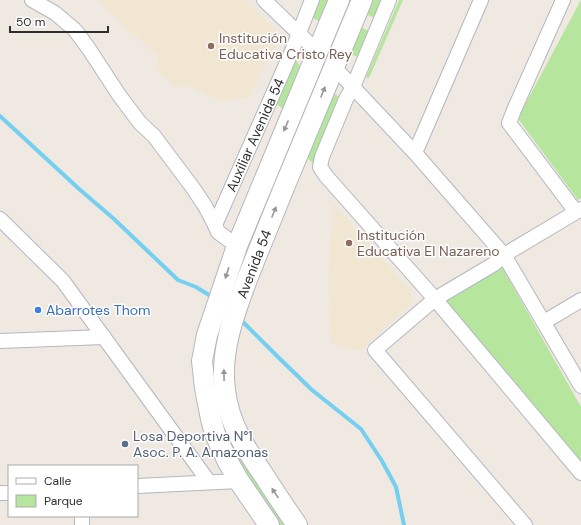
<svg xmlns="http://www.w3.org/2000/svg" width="581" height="525" viewBox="0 0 581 525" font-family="'DM Sans',sans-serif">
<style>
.education{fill:#f0e6d1}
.green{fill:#b6e59e}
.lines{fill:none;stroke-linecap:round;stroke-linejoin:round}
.stream{stroke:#75cff0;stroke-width:4}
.minor-casing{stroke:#b4b7c1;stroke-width:16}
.secondary-casing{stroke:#b4b7c1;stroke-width:22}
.minor{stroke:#fff;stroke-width:14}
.secondary{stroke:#fff;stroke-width:20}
.oneway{fill:#969696}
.education-dot{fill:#8d6e63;stroke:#fff;stroke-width:1.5}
.shop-dot{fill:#3f7fe0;stroke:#fff;stroke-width:1.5}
.service-dot{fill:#5c6f8a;stroke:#fff;stroke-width:1.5}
.labels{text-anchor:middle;stroke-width:3;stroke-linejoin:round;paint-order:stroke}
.education-label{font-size:14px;fill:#785e54;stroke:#fff;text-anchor:start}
.street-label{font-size:14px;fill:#2e2e2e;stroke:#fff}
.shop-label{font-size:14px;fill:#366cbe;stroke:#fff;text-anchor:start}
.service-label{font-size:14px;fill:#4e5e75;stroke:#fff;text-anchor:start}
</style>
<rect width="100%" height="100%" fill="#efe9e1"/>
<!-- education -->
<g class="education">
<polygon points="96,0 244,0 281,34 249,97 222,101 190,87 174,87 155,68 159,57"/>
<polygon points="333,204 410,290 412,303 360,351 331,343 328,282"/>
</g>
<!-- green -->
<g class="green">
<polygon points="319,0 331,0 322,22 312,18"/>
<polygon points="369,0 382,0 375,18 363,13"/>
<polygon points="399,0 403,0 369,78 366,77"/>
<polygon points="581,0 581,198 578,200 519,120 519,116"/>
<polygon points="358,26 369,31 358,57 347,53"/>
<polygon points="295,59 302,69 285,110 275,103"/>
<polygon points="330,91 341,98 314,164 303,154"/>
<polygon points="500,267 503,269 581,407 581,468 445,304 447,298"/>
<polygon points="215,388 289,525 279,525 234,458 222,433"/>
</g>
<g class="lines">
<!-- stream -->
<g class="stream">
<polyline points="0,116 78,188 114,219 178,280 196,287 214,298"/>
<polyline points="239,318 276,355 312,390 361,429 382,461 396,487 404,525"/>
</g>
<defs>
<g id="minor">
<polyline points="32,0 55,13 75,30 89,49 119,95 140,123 154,136 193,188 205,206 215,225 218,232 237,246"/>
<polyline points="264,0 317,51"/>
<polyline points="389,0 353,87 346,99 322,157 320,167 326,176 435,299 581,473"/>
<polyline points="563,0 514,110 509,123 576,212"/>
<polyline points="334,67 415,153 504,255 581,386"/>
<polyline points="415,153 481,0"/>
<polyline points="0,219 63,281 209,482"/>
<polyline points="215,225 292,51 299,33 312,0"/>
<polyline points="544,322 581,300"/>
<polyline points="0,341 104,337"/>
<polyline points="137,486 239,481"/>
<polyline points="0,493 9,493"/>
<polyline points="82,516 82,525"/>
<polyline points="525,525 375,350 435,299 494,264 504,255 581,209"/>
</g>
<g id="secondary">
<polyline points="269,525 239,481 228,462 215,434 211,419 205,388 202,361 207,335 237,246 339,0"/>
<path d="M 297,525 C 286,509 275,493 265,477 C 246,449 229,425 225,390 C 220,353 233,317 246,282 C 258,251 271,220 283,190 C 309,126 336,63 362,0"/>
</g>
</defs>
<!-- minor casing -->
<use href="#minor" class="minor-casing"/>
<!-- secondary casing -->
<use href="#secondary" class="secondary-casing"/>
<!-- minor -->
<use href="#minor" class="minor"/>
<!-- secondary -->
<use href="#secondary" class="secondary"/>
</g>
<!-- one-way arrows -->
<defs><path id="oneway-solid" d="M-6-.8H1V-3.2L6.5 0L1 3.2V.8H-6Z"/></defs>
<g class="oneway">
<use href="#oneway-solid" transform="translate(323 92) rotate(-68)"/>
<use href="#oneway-solid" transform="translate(286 126) rotate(113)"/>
<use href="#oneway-solid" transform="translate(274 212) rotate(-68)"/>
<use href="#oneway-solid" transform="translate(227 273) rotate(108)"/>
<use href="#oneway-solid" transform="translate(224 375) rotate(-91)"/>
<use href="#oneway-solid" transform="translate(275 493) rotate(-124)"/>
</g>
<!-- markers -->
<g class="education-dot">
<circle cx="211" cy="46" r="4"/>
<circle cx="349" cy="243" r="4"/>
</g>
<circle class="shop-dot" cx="38" cy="310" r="4"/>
<circle class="service-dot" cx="125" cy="444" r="4"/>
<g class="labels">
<!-- education labels -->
<g class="education-label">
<text x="219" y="43">Institución<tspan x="219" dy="16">Educativa Cristo Rey</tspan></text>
<text x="357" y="240">Institución<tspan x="357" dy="16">Educativa El Nazareno</tspan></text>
</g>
<!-- street labels -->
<g class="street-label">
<text transform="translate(255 135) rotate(-66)" y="5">Auxiliar Avenida 54</text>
<text transform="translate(254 264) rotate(-69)" y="5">Avenida 54</text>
</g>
<!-- shop labels -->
<g class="shop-label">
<text x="46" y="315">Abarrotes Thom</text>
</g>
<!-- service labels -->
<g class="service-label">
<text x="133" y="441">Losa Deportiva N°1<tspan x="133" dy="16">Asoc. P. A. Amazonas</tspan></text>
</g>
</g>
<!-- legend -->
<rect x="8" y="465" width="130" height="52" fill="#ffffff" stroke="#ababab"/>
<rect x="16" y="478" width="20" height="6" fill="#ffffff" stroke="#ababab"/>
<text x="44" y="485" font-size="12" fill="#2e2e2e">Calle</text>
<rect x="16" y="495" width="20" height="12" fill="#b6e59e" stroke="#ababab"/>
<text x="44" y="505" font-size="12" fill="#2e2e2e">Parque</text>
<!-- scale -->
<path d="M10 26v6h98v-6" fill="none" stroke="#2e2e2e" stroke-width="2"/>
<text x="16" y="26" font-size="12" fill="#2e2e2e" stroke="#ffffff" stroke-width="3" paint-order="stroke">50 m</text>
</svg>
